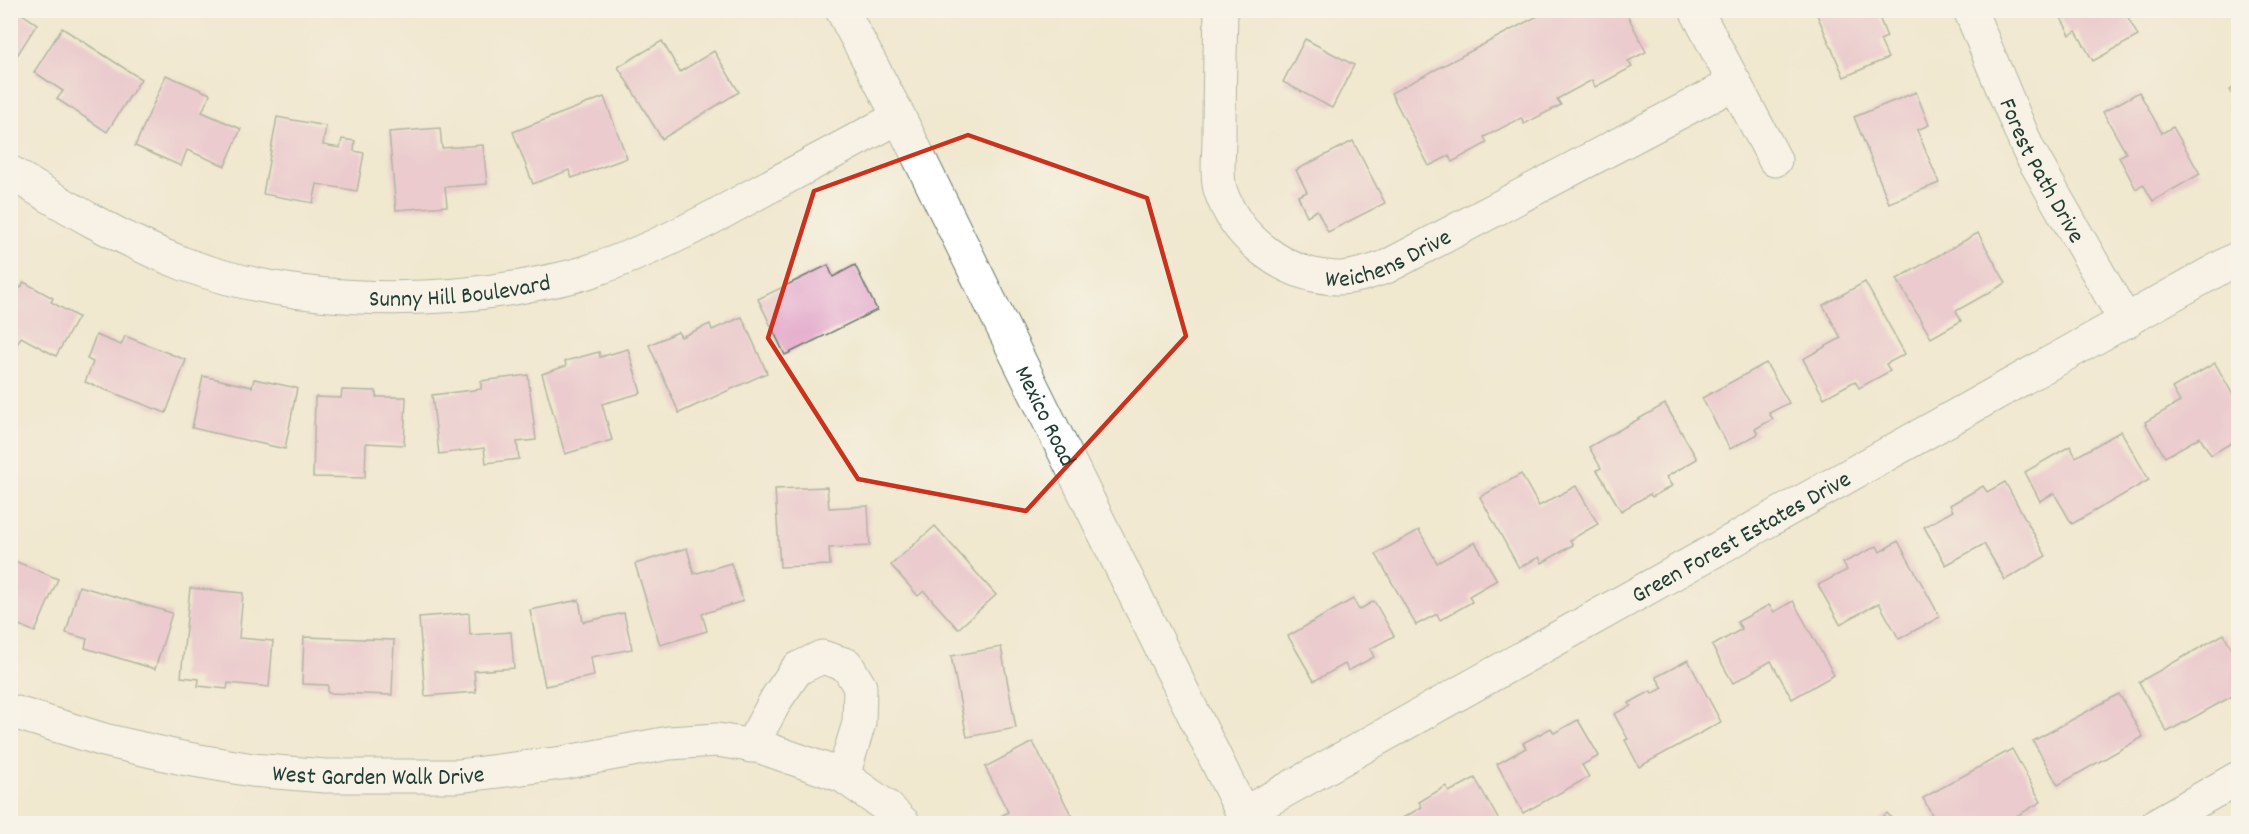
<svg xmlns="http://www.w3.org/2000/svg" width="2249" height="834" viewBox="0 0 2249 834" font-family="Dekko,sans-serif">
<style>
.building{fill:#e4a9cc}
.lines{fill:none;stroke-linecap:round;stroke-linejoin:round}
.minor-casing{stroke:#68796a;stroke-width:35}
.major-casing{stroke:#68796a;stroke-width:35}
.minor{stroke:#fff;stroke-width:33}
.major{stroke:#fff;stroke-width:33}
.marked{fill:none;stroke:#c8321e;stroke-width:4.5;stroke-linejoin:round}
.labels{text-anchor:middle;stroke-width:4.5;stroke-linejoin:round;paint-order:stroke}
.street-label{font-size:24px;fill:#1f3d34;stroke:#f7f3e8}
</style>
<rect width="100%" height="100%" fill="#f7f3e8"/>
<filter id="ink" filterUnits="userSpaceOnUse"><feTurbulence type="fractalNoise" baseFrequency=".0167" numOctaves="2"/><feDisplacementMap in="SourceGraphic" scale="12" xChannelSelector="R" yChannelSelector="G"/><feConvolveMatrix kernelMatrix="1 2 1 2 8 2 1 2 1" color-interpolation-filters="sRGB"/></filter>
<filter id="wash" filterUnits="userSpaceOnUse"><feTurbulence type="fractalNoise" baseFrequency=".008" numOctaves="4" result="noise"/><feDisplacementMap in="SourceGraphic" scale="24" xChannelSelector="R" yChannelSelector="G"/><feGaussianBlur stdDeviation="1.35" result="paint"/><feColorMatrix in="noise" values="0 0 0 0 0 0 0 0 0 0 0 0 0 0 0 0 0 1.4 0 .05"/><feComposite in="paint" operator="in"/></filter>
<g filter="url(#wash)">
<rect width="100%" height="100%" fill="#f0e8cf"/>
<g id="blocks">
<!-- building -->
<g class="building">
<polygon points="10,10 16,10 37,24 16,57 10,54"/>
<polygon points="1549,10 1625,10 1646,52 1628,61 1632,67 1595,87 1592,80 1557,99 1561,105 1524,124 1521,118 1484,137 1487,143 1452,162 1449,156 1429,166 1391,93"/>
<polygon points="1815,10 1881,10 1883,16 1879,17 1887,37 1880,40 1888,58 1844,77"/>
<polygon points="2057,10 2124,10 2138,36 2093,61 2076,31 2070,35"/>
<polygon points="62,28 141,79 107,132 57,99 63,91 34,72"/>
<polygon points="1305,39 1354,65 1332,108 1283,82"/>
<polygon points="662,41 680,72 714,51 739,92 662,139 618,67"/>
<polygon points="166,75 210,94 202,112 241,129 225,166 187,150 181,166 135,146"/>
<polygon points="2238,85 2238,103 2230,90"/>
<polygon points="1916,92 1929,125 1917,130 1939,183 1889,203 1854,117"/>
<polygon points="2139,92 2162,133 2173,127 2200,174 2153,201 2143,184 2136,189 2119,157 2126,153 2103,112"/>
<polygon points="604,97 627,158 572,178 569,170 533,184 513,132"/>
<polygon points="277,117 326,126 323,145 340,148 342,139 355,141 354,151 364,153 357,191 317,184 313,203 263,194"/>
<polygon points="440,128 442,148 483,145 487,184 445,187 447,206 396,210 389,132"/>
<polygon points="1353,141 1385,203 1328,232 1317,210 1307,216 1298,196 1307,192 1296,170"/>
<polygon points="1978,233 2006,283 1956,311 1961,321 1931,338 1897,279"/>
<polygon points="828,265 833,277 855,265 877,310 785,355 758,299"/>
<polygon points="10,282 21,288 24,282 53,298 51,302 78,317 56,356 21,337 10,357"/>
<polygon points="1865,282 1905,354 1886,364 1890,371 1859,388 1855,381 1824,398 1803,359 1841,338 1823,305"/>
<polygon points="742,317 767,373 679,413 649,345 678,332 681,337 710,324 712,330"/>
<polygon points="96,335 121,345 125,336 186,360 166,413 85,382 93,362 87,359"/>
<polygon points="628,349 641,393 602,404 612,440 565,454 542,374 566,366 565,361 599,352 600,357"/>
<polygon points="1766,363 1789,403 1769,413 1773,419 1755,429 1758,434 1730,449 1702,398"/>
<polygon points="2215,363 2238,404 2238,439 2211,455 2200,437 2165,457 2145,422 2180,402 2172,388"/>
<polygon points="528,375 536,440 517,442 519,459 486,463 484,448 439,454 432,395 481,389 481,381"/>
<polygon points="203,376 252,387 254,379 297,388 285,449 192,428"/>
<polygon points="342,390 376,391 376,397 406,397 404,445 366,443 365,478 313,477 315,397 341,398"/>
<polygon points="1665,404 1697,459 1666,477 1672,486 1652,497 1650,494 1621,511 1597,470 1601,468 1589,447"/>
<polygon points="2121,431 2149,480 2072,524 2054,493 2040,501 2025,472 2070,446 2076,457"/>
<polygon points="1521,474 1539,506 1576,486 1598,524 1570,540 1573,545 1542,563 1539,557 1519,568 1480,497"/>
<polygon points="2005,482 2046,556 2005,580 1984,544 1946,565 1924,527 1953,511 1950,505 1983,486 1987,492"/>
<polygon points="827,487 829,508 868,506 870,546 829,548 830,565 780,567 775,489"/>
<polygon points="935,526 996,595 958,629 924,591 918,596 891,565"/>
<polygon points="1419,530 1437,563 1475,542 1497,580 1469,596 1472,602 1440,620 1437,614 1416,625 1376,554"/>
<polygon points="1898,541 1940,617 1899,639 1879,603 1840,624 1818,585 1847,570 1843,563 1877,546 1880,552"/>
<polygon points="687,548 694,574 731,563 743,601 702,614 707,631 660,645 635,564"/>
<polygon points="10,559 58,579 35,632 10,621"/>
<polygon points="79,586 172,613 155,669 85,648 87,639 66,633"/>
<polygon points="190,588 243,593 239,638 273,641 269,687 228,683 227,689 198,686 199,679 181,677"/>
<polygon points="1353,599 1359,610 1374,601 1394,636 1370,649 1374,657 1348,671 1345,664 1314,681 1288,636"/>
<polygon points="579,600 583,622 624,613 632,649 591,657 594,676 545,686 530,610"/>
<polygon points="1793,601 1834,675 1792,699 1771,661 1733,683 1712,646 1742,629 1737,622 1769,605 1774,612"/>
<polygon points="469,613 470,635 511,632 514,668 474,671 476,692 425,696 419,617"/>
<polygon points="2224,634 2238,661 2238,693 2167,732 2139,682"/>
<polygon points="304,637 394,640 392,695 328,693 328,685 302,684"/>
<polygon points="1001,647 1016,728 967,737 951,656"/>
<polygon points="1688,660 1721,722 1639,767 1625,740 1628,739 1614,714 1631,706 1629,703 1651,691 1652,694 1663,688 1656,677"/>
<polygon points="2119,694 2143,737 2058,785 2033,741"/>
<polygon points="1578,720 1599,756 1582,765 1589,777 1523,813 1497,764 1526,748 1523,743 1551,728 1554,733"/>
<polygon points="1033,742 1076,824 1004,824 1001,816 1008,812 985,767"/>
<polygon points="2012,749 2041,802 2003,824 1937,824 1923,798"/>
<polygon points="1475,778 1501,824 1392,824 1422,807 1419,802 1446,786 1449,792"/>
<polygon points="1887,813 1897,824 1876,824"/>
</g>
</g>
</g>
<g filter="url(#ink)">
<use href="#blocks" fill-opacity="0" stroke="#68796a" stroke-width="1.5"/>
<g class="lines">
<defs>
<g id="minor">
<path id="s1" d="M 1221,10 C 1220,53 1219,96 1219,139 C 1219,155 1216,174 1220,189 C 1235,238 1286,277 1337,278 C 1354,278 1370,272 1386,267 L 1735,83"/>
<polyline points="1696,10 1775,160"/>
<path id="s2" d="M 1970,10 L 2028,149 L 2126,322"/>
<path id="s3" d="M 10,172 C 66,207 122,240 184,264 C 286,302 414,305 520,287 C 543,282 568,279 590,271 C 649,252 705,222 759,192 C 806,167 852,142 899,117"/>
<path id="s4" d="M 10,711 L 104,740 L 182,758 L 252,770 L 325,776 L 458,776 L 562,763 L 669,743 L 717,740 L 761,747 L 843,776 L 887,807 L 904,824"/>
<polyline points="751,746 777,698 797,669 822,657 847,665 860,687 859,723 843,776"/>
<path id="s5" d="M 1243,814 L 2238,258"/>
<polyline points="2157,824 2238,778"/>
</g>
<g id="major">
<path id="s6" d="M 842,10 L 899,117 L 1248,824"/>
</g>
</defs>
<!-- minor casing -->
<use href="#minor" class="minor-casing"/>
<!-- major casing -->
<use href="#major" class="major-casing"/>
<!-- minor -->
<use href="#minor" class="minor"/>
<!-- major -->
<use href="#major" class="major"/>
</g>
</g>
<!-- marked area -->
<path d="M0 0H2249V834H0ZM 968,135 L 1147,198 L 1186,336 L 1026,511 L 858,479 L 768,338 L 814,191 Z" fill="#f0e8cf" fill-opacity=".55" fill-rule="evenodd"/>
<path class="marked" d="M 968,135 L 1147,198 L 1186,336 L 1026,511 L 858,479 L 768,338 L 814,191 Z"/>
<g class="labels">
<!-- street labels -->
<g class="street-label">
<text dy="8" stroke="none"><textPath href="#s2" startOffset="176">Forest Path Drive</textPath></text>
<text dy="8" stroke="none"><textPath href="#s1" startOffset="390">Weichens Drive</textPath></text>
<text dy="8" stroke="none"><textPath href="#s3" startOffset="477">Sunny Hill Boulevard</textPath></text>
<text dy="8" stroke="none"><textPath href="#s6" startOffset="454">Mexico Road</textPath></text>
<text dy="8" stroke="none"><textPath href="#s5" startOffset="570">Green Forest Estates Drive</textPath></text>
<text dy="8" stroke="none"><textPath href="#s4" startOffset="376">West Garden Walk Drive</textPath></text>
</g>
</g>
<!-- margin -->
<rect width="2249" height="834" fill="none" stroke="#f7f3e8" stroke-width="36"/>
</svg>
